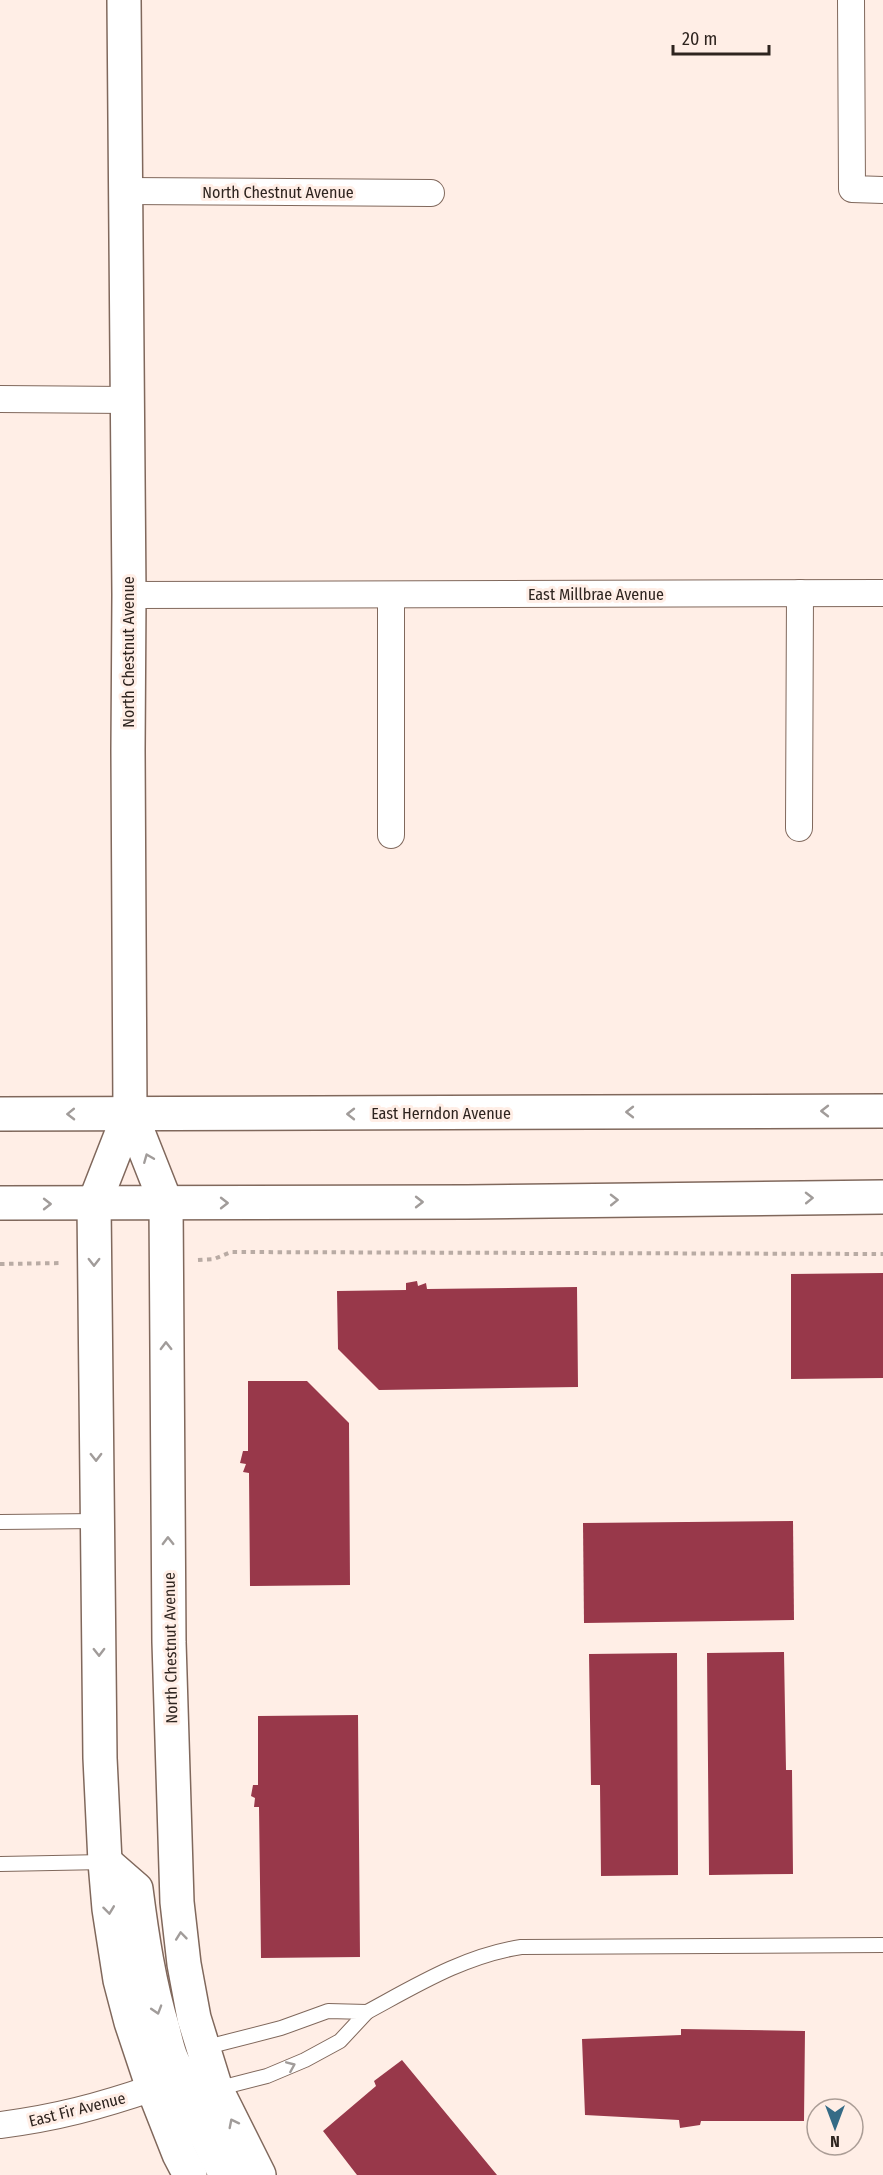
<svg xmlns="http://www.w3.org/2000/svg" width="883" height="2175" viewBox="0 0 883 2175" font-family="'Fira Sans Condensed',sans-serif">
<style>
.building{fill:#98384a}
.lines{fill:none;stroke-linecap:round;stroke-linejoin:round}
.service-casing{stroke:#80685c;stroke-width:16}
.minor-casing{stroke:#80685c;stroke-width:28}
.tertiary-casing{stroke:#80685c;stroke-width:36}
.secondary-casing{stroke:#80685c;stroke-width:36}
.primary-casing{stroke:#80685c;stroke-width:36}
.path{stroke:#b9aba4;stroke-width:4;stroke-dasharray:4.5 4.5;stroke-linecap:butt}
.service{stroke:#fff;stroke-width:14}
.minor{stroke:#fff;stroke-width:26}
.tertiary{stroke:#fff;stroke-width:33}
.secondary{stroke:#fff;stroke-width:33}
.primary{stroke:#fff;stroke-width:33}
.oneway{stroke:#a19c9a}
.labels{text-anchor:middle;stroke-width:6;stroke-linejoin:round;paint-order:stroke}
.street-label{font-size:16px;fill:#2e241f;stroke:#ffeee6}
</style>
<rect width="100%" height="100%" fill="#ffeee6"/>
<!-- building -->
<g class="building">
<polygon points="883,1273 883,1378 791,1379 791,1274"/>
<polygon points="417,1281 418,1286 426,1283 427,1289 577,1287 578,1387 379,1390 338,1349 337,1291 406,1290 406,1283"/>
<polygon points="248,1381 307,1381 349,1423 350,1585 250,1586 249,1473 243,1472 246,1464 240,1463 243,1451 248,1451"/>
<polygon points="793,1521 794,1620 584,1623 583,1523"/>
<polygon points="784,1652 786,1770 792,1770 793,1874 709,1875 707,1653"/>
<polygon points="677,1653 678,1875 601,1876 600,1785 591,1785 589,1654"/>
<polygon points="358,1715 360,1957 261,1958 259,1807 254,1807 255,1798 251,1796 253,1785 258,1785 258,1716"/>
<polygon points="681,2029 805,2031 804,2121 701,2121 700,2125 680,2128 679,2120 585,2115 582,2039 681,2035"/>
<polygon points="402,2060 497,2175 357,2175 323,2131 376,2086 374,2081"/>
</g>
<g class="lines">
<defs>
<g id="service">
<polyline points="0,1522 97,1521"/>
<polyline points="0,1864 105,1862"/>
<path d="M 367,2012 C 417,1985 464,1956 521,1947 L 883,1945"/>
<polyline points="203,2048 281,2028 328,2011 367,2012 340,2041 305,2060 267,2076 216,2089"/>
</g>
<g id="minor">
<polyline points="851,0 852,189 883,190"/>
<polyline points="126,191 431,193"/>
<polyline points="0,399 127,400"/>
<polyline points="129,595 883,593"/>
<polyline points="391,595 391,835"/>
<polyline points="799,828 800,593"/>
<path d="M 0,2125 C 56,2118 100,2106 153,2088"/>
</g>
<polyline id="tertiary" points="124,0 129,595 128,750 130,1112"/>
<g id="secondary">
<polyline points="130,1112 166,1203 169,1642 177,1902 184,1964 194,2018 216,2089 259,2175"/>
<polyline points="130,1112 94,1204 100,1758 105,1862 109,1909 120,1980 131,2022 153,2088 179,2154 190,2175"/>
<path d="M 105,1862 L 136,1889 C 142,1936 149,1983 163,2029 C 167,2045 170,2063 182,2075 C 191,2083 204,2086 216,2089"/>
<polyline points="153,2088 170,2094 194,2112 226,2175"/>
</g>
<g id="primary">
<polyline points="0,1114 883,1111"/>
<polyline points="0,1203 467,1202 883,1197"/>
</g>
</defs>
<!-- service casing -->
<use href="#service" class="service-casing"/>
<!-- minor casing -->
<use href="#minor" class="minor-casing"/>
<!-- tertiary casing -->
<use href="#tertiary" class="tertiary-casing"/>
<!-- secondary casing -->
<use href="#secondary" class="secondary-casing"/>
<!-- primary casing -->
<use href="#primary" class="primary-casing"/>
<!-- path -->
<g class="path">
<polyline points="198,1260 214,1259 231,1252 883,1254"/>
<polyline points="0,1264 62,1263"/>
</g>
<!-- service -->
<use href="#service" class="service"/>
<!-- minor -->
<use href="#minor" class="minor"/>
<!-- tertiary -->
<use href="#tertiary" class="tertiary"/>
<!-- secondary -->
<use href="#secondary" class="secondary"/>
<!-- primary -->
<use href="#primary" class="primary"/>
</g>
<!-- one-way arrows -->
<defs><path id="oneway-chevron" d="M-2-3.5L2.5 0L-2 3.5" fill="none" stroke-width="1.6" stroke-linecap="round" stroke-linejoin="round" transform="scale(1.5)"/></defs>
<g class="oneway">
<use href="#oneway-chevron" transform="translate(825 1111) rotate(180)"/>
<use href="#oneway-chevron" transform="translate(630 1112) rotate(180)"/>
<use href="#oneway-chevron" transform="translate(71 1114) rotate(179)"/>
<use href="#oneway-chevron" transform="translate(351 1114) rotate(180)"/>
<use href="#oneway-chevron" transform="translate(148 1158) rotate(-112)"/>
<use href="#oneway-chevron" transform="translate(809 1198) rotate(-1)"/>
<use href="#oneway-chevron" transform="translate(614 1200) rotate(-1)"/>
<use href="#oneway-chevron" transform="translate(419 1202)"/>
<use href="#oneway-chevron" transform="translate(224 1203)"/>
<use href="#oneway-chevron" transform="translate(47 1204)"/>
<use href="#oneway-chevron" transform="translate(94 1262) rotate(90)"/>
<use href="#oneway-chevron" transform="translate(166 1346) rotate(-91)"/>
<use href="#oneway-chevron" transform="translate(96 1457) rotate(89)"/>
<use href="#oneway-chevron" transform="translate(168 1541) rotate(-91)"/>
<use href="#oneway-chevron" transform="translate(99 1652) rotate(89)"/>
<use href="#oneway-chevron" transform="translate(109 1910) rotate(83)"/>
<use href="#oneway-chevron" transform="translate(181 1936) rotate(-96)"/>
<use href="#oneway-chevron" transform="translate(157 2010) rotate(73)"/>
<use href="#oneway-chevron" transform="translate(291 2066) rotate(-23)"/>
<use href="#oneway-chevron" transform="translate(233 2123) rotate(-117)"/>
</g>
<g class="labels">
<!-- street labels -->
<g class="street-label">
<text x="278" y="198">North Chestnut Avenue</text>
<text x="596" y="600">East Millbrae Avenue</text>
<text transform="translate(128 652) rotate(-90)" y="6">North Chestnut Avenue</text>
<text x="441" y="1119">East Herndon Avenue</text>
<text transform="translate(170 1648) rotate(-91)" y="6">North Chestnut Avenue</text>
<text transform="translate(77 2109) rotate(-14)" y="6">East Fir Avenue</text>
</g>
</g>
<!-- north arrow -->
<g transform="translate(835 2127) rotate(180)"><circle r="28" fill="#ffeee6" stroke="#ab9d96" stroke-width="1.5"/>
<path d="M0-4.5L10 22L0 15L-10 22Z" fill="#356b86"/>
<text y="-9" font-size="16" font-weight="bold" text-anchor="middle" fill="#2e241f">N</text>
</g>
<!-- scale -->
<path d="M673 45v9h96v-9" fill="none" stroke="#2e241f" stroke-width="3"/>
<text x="682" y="45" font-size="18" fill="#2e241f" stroke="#ffeee6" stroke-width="4.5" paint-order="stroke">20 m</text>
</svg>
